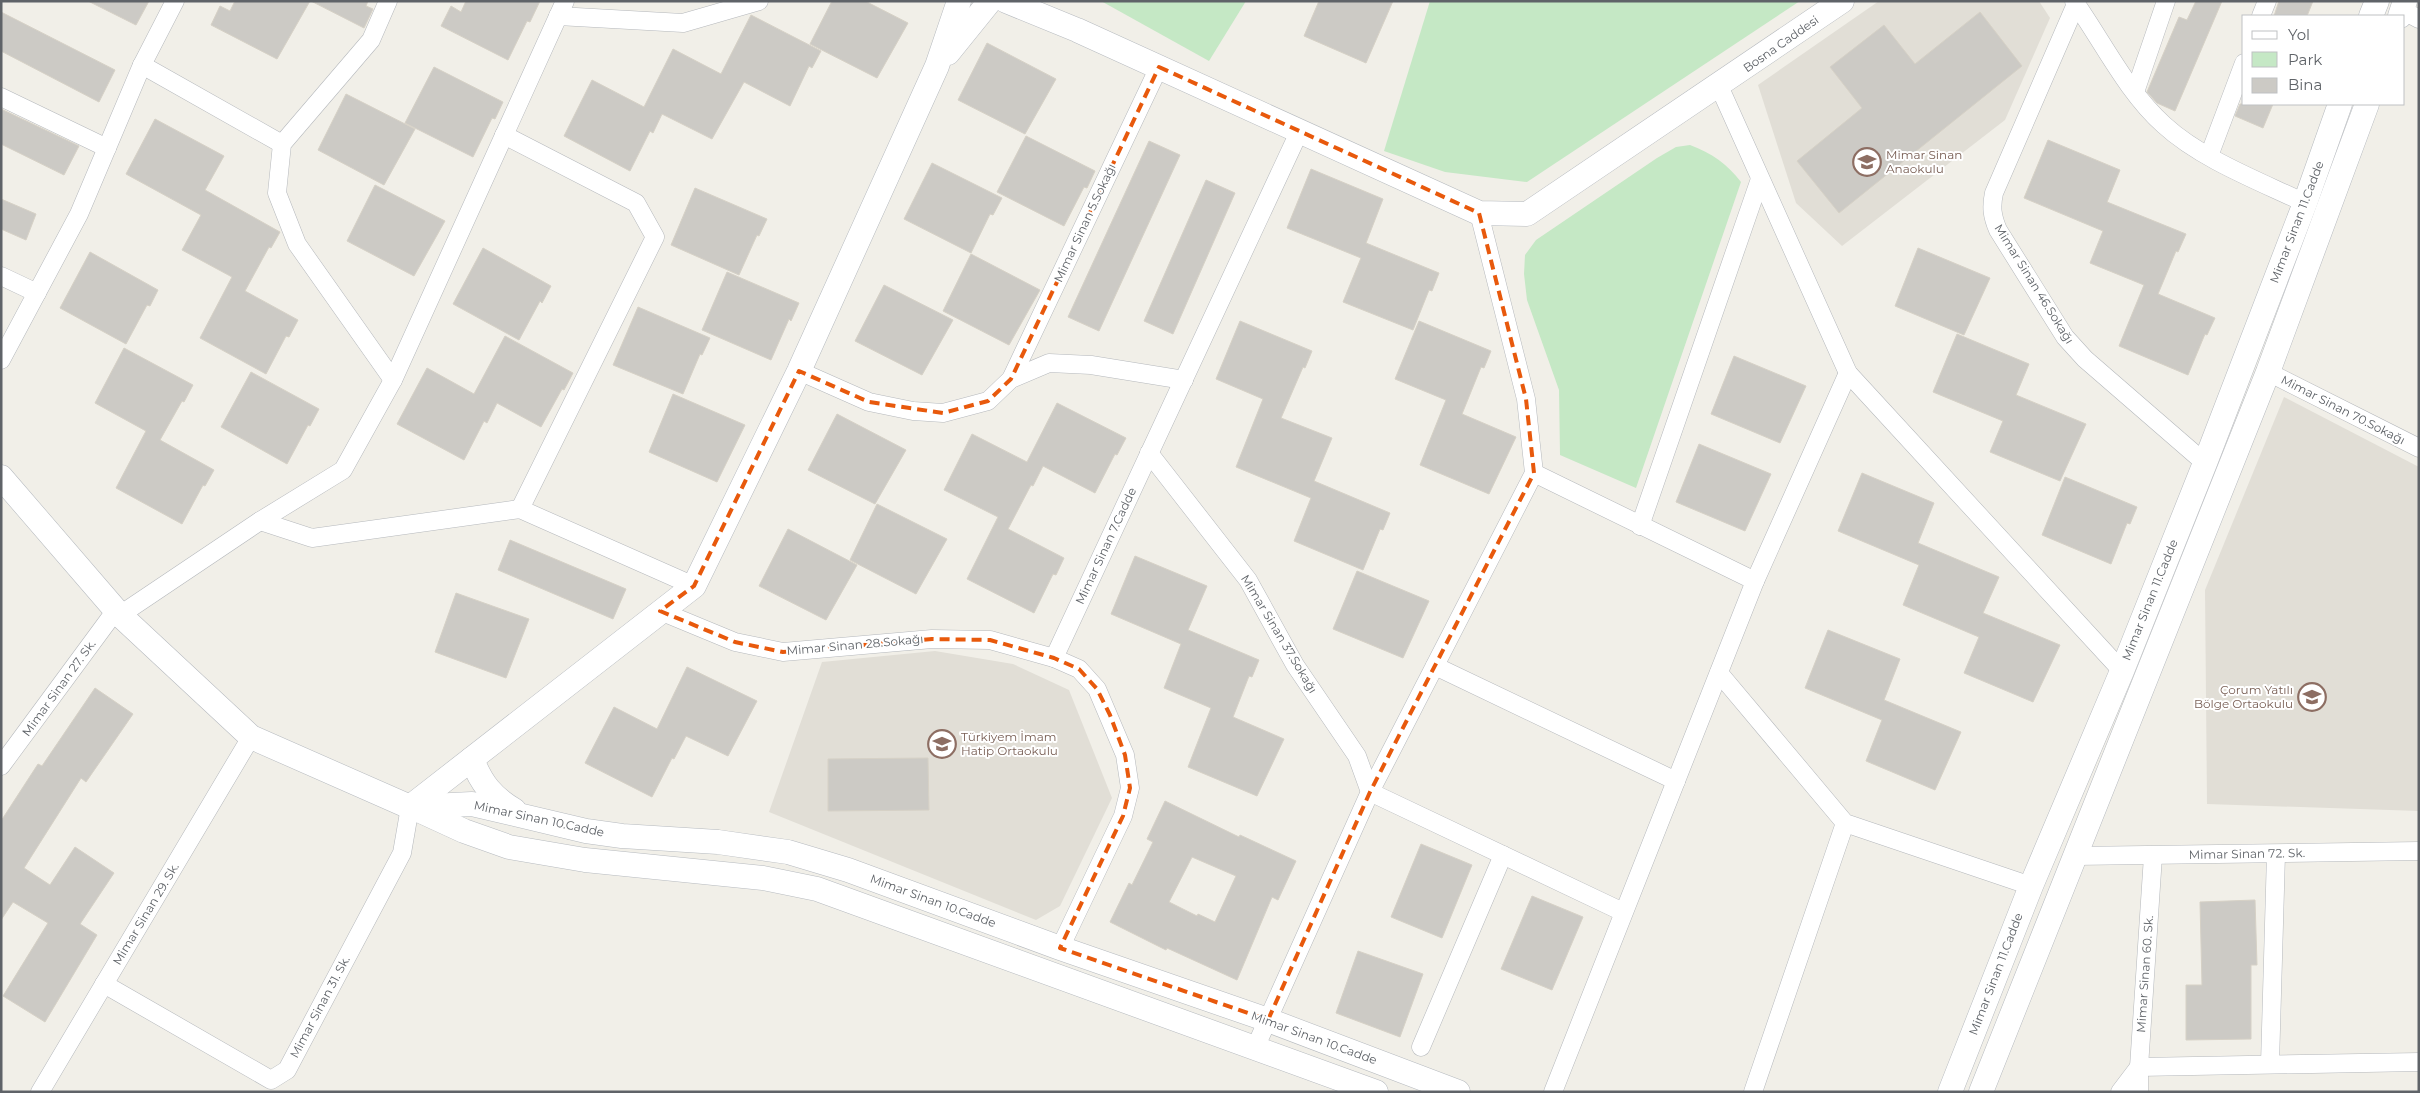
<svg xmlns="http://www.w3.org/2000/svg" width="2420" height="1093" viewBox="0 0 2420 1093" font-family="Montserrat,sans-serif">
<style>
.education{fill:#e1ded6}
.green{fill:#c5e8c5}
.building{fill:#cccac5;stroke:#d6d1c6;fill-rule:evenodd}
.lines{fill:none;stroke-linecap:round;stroke-linejoin:round}
.street-casing{stroke:#b5b8bc;stroke-width:19}
.secondary-casing{stroke:#b6babf;stroke-width:25}
.street{stroke:#fff;stroke-width:18}
.secondary{stroke:#fff;stroke-width:24}
.marked{fill:none;stroke:#e8590c;stroke-width:4;stroke-dasharray:10 6;stroke-linejoin:round}
.labels{text-anchor:middle;stroke-width:4;stroke-linejoin:round;paint-order:stroke}
.street-label{font-size:12px;fill:#5f6368;stroke:#fff}
.education-label{font-size:12px;fill:#785e54;stroke:#fff;text-anchor:start}
</style>
<rect width="100%" height="100%" fill="#f1efe8"/>
<!-- education -->
<g class="education">
<polygon points="1879,1 2039,1 2050,18 2005,120 1842,246 1796,203 1758,85"/>
<polygon points="2284,397 2419,467 2419,811 2207,804 2205,590"/>
<polygon points="935,651 1013,664 1069,690 1112,798 1060,906 1036,920 769,812 822,662"/>
</g>
<!-- green -->
<g class="green">
<polygon points="1101,1 1246,1 1209,61"/>
<polygon points="1430,1 1800,1 1527,182 1445,172 1384,151"/>
<path d="M 1690,145 C 1712,153 1727,164 1741,182 L 1636,488 L 1560,455 L 1559,390 L 1527,300 L 1524,274 L 1525,255 L 1536,240 L 1657,158 L 1676,147 Z"/>
</g>
<!-- building -->
<g class="building">
<polygon points="88,1 149,1 136,25"/>
<polygon points="235,1 310,1 277,59 211,25 220,6 230,11"/>
<polygon points="311,1 368,1 366,6 373,9 364,28"/>
<polygon points="466,1 540,1 530,22 527,21 508,60 441,26 451,6 461,12"/>
<polygon points="832,1 865,1 908,23 877,78 810,44"/>
<polygon points="1319,1 1393,1 1366,63 1304,36"/>
<polygon points="2196,1 2222,1 2175,111 2157,103 2147,92 2179,17 2187,20"/>
<polygon points="2279,1 2313,1 2307,16 2274,16"/>
<polygon points="1,12 115,70 99,102 1,51"/>
<polygon points="1980,12 2022,66 1839,213 1797,161 1862,108 1830,67 1884,25 1915,64"/>
<polygon points="751,15 821,51 812,68 809,66 790,106 744,82 712,139 662,114 653,133 650,131 630,171 564,136 592,80 644,107 673,49 721,74"/>
<polygon points="987,43 1056,79 1025,134 958,100"/>
<polygon points="434,67 503,102 495,119 492,118 473,157 405,123"/>
<polygon points="346,94 415,129 384,185 318,150"/>
<polygon points="2240,104 2273,104 2263,128 2235,116"/>
<polygon points="1,109 79,146 64,175 1,144"/>
<polygon points="155,119 224,156 205,190 280,232 271,248 269,247 245,291 298,320 289,337 286,336 266,374 200,338 232,277 182,250 201,215 126,174"/>
<polygon points="1026,136 1095,171 1087,188 1084,187 1064,226 997,192"/>
<polygon points="2048,140 2120,170 2107,202 2186,234 2178,252 2176,251 2158,294 2215,318 2207,335 2205,334 2188,375 2119,346 2144,285 2090,263 2103,231 2024,198"/>
<polygon points="1149,141 1180,155 1099,331 1068,317"/>
<polygon points="932,163 1002,198 993,215 990,214 971,253 904,219"/>
<polygon points="1311,169 1383,199 1366,243 1439,273 1432,291 1429,290 1413,330 1343,302 1361,258 1287,228"/>
<polygon points="1206,180 1235,193 1173,334 1144,321"/>
<polygon points="375,185 445,221 414,276 347,241"/>
<polygon points="695,188 767,219 759,236 757,235 739,275 671,245"/>
<polygon points="1,199 36,214 26,240 1,229"/>
<polygon points="483,248 551,286 542,303 540,301 519,340 453,304"/>
<polygon points="1918,248 1990,278 1964,335 1895,306"/>
<polygon points="90,252 158,290 150,306 147,305 126,344 60,308"/>
<polygon points="971,254 1040,290 1009,345 943,311"/>
<polygon points="727,272 799,303 791,321 789,319 771,360 702,330"/>
<polygon points="884,285 953,320 922,375 855,341"/>
<polygon points="638,307 710,338 702,355 700,354 683,394 613,365"/>
<polygon points="1240,321 1312,351 1305,368 1303,367 1281,418 1332,438 1314,481 1390,513 1383,530 1380,529 1363,570 1294,541 1311,498 1236,467 1263,399 1216,379"/>
<polygon points="1419,321 1491,351 1484,368 1481,367 1462,414 1516,437 1489,494 1420,465 1446,400 1395,379"/>
<polygon points="1957,334 2029,364 2016,395 2086,424 2060,481 1990,452 2003,421 1933,392"/>
<polygon points="505,336 573,373 564,390 562,389 541,427 497,403 487,423 484,421 464,460 397,424 427,368 474,394"/>
<polygon points="124,348 193,385 184,402 182,401 160,440 214,470 205,486 203,485 182,524 116,488 146,431 95,403"/>
<polygon points="1734,356 1806,386 1780,443 1711,414"/>
<polygon points="251,372 319,409 310,426 308,425 287,464 221,427"/>
<polygon points="673,394 745,425 717,482 649,452"/>
<polygon points="1057,403 1126,438 1117,455 1115,454 1095,493 1043,466 1033,486 1031,485 1008,529 1064,558 1056,575 1053,574 1034,613 967,579 998,517 944,490 972,434 1027,462"/>
<polygon points="837,414 906,450 875,504 808,470"/>
<polygon points="1699,444 1771,474 1745,531 1676,502"/>
<polygon points="1862,473 1934,503 1918,543 1999,577 1983,613 2060,645 2033,702 1964,673 1979,637 1903,605 1919,565 1838,531"/>
<polygon points="2065,477 2137,507 2130,524 2127,523 2111,564 2042,535"/>
<polygon points="877,504 947,539 916,594 850,560"/>
<polygon points="788,529 857,565 826,620 759,586"/>
<polygon points="510,540 626,589 613,619 498,570"/>
<polygon points="1135,556 1207,586 1188,630 1259,660 1252,677 1249,676 1233,717 1284,739 1257,796 1188,767 1211,708 1164,688 1181,644 1111,614"/>
<polygon points="1357,571 1429,601 1403,658 1333,629"/>
<polygon points="456,593 529,619 506,678 435,652"/>
<polygon points="1828,630 1900,659 1884,700 1961,732 1935,790 1866,761 1882,720 1805,688"/>
<polygon points="687,667 757,701 728,756 686,736 674,759 672,758 652,797 585,763 614,707 657,729"/>
<polygon points="95,688 133,714 86,782 81,778 24,868 50,885 75,847 114,873 80,924 97,935 45,1022 3,996 48,923 13,902 1,920 1,821 38,764 42,766"/>
<polygon points="928,758 929,810 828,811 828,759"/>
<path d="M 1165,801 L 1239,837 L 1240,835 L 1296,861 L 1278,900 L 1272,897 L 1237,980 L 1167,948 L 1166,950 L 1110,922 L 1129,883 L 1132,885 L 1153,842 L 1147,839 ZM 1192,857 L 1236,876 L 1215,922 L 1198,914 L 1197,916 L 1169,902 Z"/>
<polygon points="1421,844 1472,865 1442,938 1391,917"/>
<polygon points="1532,896 1583,917 1552,990 1501,969"/>
<polygon points="2255,900 2257,965 2251,965 2251,1039 2186,1040 2186,985 2202,985 2200,902"/>
<polygon points="1358,951 1423,974 1400,1037 1336,1013"/>
</g>
<g class="lines">
<defs>
<g id="street">
<polyline points="388,1 371,40 282,144 277,193 297,244 393,380"/>
<path d="M 2074,1 C 2103,42 2127,92 2164,125 C 2201,159 2259,181 2305,203"/>
<path d="M 2076,4 L 1994,193 C 1991,207 1992,216 1998,230 L 2065,337 L 2085,359 L 2205,463"/>
<polyline points="2402,10 2419,19"/>
<polyline points="558,16 683,23 759,1"/>
<polyline points="2261,16 2267,1"/>
<polyline points="142,65 282,144"/>
<polyline points="1719,86 1848,373 2122,671"/>
<polyline points="2135,92 2166,1"/>
<polyline points="1,97 107,148"/>
<polyline points="504,135 636,203 655,237 520,509"/>
<polyline points="2209,156 2244,63"/>
<polyline points="1,276 37,293"/>
<polyline points="1,360 79,214 142,65 175,1"/>
<polyline points="799,371 869,402 913,411 943,413 988,401 1011,379 1049,363 1091,365 1184,380"/>
<polyline points="2268,372 2419,448"/>
<polyline points="1011,379 1159,67"/>
<polyline points="1149,453 1248,580 1295,665 1357,756 1370,792 1623,912"/>
<polyline points="1534,473 1755,581"/>
<polyline points="260,521 312,538 520,509 694,586"/>
<polyline points="1640,526 1760,179"/>
<polyline points="660,611 735,642 783,652 932,639 990,640 1054,658"/>
<polyline points="120,615 260,521 343,470 393,380 565,1"/>
<polyline points="1435,666 1676,781"/>
<polyline points="1719,673 1845,823 2031,886"/>
<polyline points="1,766 116,610"/>
<polyline points="2075,856 2419,851"/>
<polyline points="1060,948 1123,816 1130,788 1125,755 1097,689 1079,669 1054,658 1300,130"/>
<polyline points="104,984 271,1080 287,1070 402,853 410,807"/>
<polyline points="1256,1046 1370,792 1534,473 1526,399 1479,213"/>
<polyline points="1421,1047 1503,855"/>
<polyline points="2270,1064 2276,854"/>
<polyline points="40,1092 251,737"/>
<polyline points="1553,1092 1755,581 1848,373"/>
<polyline points="1753,1092 1845,823"/>
<polyline points="2120,1092 2139,1067 2419,1062"/>
<polyline points="2139,1092 2139,1067 2153,856"/>
</g>
<g id="secondary">
<polyline points="1006,1 1077,30 1479,213 1527,214 1842,1"/>
<polyline points="2371,16 2377,1"/>
<polyline points="2400,16 2405,1"/>
<polyline points="948,53 990,1"/>
<polyline points="1,477 120,615 251,737 410,807 694,586 799,371 937,66 959,1"/>
<path d="M 472,759 C 481,783 492,797 514,810"/>
<polyline points="410,807 472,804 586,831 622,836 718,842 788,852 848,870 1060,948 1268,1020 1458,1092"/>
<polyline points="414,808 464,831 509,847 585,860 763,878 817,889 1376,1092"/>
<polyline points="1950,1092 2031,886 2122,671 2205,463 2305,203 2340,104"/>
<polyline points="1981,1092 2268,372 2367,104"/>
</g>
</defs>
<!-- street casing -->
<use href="#street" class="street-casing"/>
<!-- secondary casing -->
<use href="#secondary" class="secondary-casing"/>
<!-- street -->
<use href="#street" class="street"/>
<!-- secondary -->
<use href="#secondary" class="secondary"/>
</g>
<!-- marked area -->
<path class="marked" d="M 1159,67 L 1479,213 L 1526,399 L 1534,473 L 1370,792 L 1268,1020 L 1060,948 L 1123,816 L 1130,788 L 1125,755 L 1110,715 L 1097,689 L 1079,669 L 1054,658 L 990,640 L 932,639 L 783,652 L 735,642 L 660,611 L 694,586 L 799,371 L 869,402 L 943,413 L 988,401 L 1011,379 Z"/>
<!-- icons -->
<defs>
<symbol id="school-ring" viewBox="-11 -11 22 22"><circle r="9.5" fill="#fff" stroke="#8d6e63" stroke-width="1.5"/><path d="M0-5L7-2L0 1L-7-2ZM-4 1L0 2.5L4 1V4Q0 6-4 4Z" fill="#8d6e63"/></symbol>
</defs>
<g fill-rule="evenodd">
<use href="#school-ring" x="1851" y="146" width="32" height="32"/>
<use href="#school-ring" x="2296" y="681" width="32" height="32"/>
<use href="#school-ring" x="926" y="728" width="32" height="32"/>
</g>
<g class="labels">
<!-- street labels -->
<g class="street-label">
<text transform="translate(1781 44) rotate(-35)" y="4">Bosna Caddesi</text>
<text transform="translate(2297 222) rotate(-69)" y="4">Mimar Sinan 11.Cadde</text>
<text transform="translate(1085 223) rotate(-65)" y="4">Mimar Sinan 5.Sokağı</text>
<text transform="translate(2034 284) rotate(58)" y="4">Mimar Sinan 46.Sokağı</text>
<text transform="translate(2343 410) rotate(27)" y="4">Mimar Sinan 70.Sokağı</text>
<text transform="translate(1106 546) rotate(-65)" y="4">Mimar Sinan 7.Cadde</text>
<text transform="translate(2150 600) rotate(-68)" y="4">Mimar Sinan 11.Cadde</text>
<text transform="translate(1279 634) rotate(59)" y="4">Mimar Sinan 37.Sokağı</text>
<text transform="translate(855 645) rotate(-5)" y="4">Mimar Sinan 28.Sokağı</text>
<text transform="translate(59 688) rotate(-54)" y="4">Mimar Sinan 27. Sk.</text>
<text transform="translate(539 819) rotate(12)" y="4">Mimar Sinan 10.Cadde</text>
<text transform="translate(2247 854) rotate(-1)" y="4">Mimar Sinan 72. Sk.</text>
<text transform="translate(933 901) rotate(20)" y="4">Mimar Sinan 10.Cadde</text>
<text transform="translate(146 914) rotate(-59)" y="4">Mimar Sinan 29. Sk.</text>
<text transform="translate(1996 974) rotate(-69)" y="4">Mimar Sinan 11.Cadde</text>
<text transform="translate(2145 974) rotate(-86)" y="4">Mimar Sinan 60. Sk.</text>
<text transform="translate(320 1007) rotate(-62)" y="4">Mimar Sinan 31. Sk.</text>
<text transform="translate(1314 1038) rotate(20)" y="4">Mimar Sinan 10.Cadde</text>
</g>
<!-- education labels -->
<g class="education-label">
<text x="1886" y="159">Mimar Sinan<tspan x="1886" dy="14">Anaokulu</tspan></text>
<text x="2293" y="694" text-anchor="end">Çorum Yatılı<tspan x="2293" dy="14">Bölge Ortaokulu</tspan></text>
<text x="961" y="741">Türkiyem İmam<tspan x="961" dy="14">Hatip Ortaokulu</tspan></text>
</g>
</g>
<!-- border -->
<rect width="2420" height="1093" fill="none" stroke="#5f6368" stroke-width="5"/>
<!-- legend -->
<rect x="2242" y="15" width="162" height="90" fill="#ffffff" stroke="#bfc1c3"/>
<rect x="2252" y="31" width="25" height="8" fill="#ffffff" stroke="#bfc1c3"/>
<text x="2288" y="40" font-size="15" fill="#5f6368">Yol</text>
<rect x="2252" y="52" width="25" height="15" fill="#c5e8c5" stroke="#bfc1c3"/>
<text x="2288" y="65" font-size="15" fill="#5f6368">Park</text>
<rect x="2252" y="78" width="25" height="15" fill="#cccac5" stroke="#bfc1c3"/>
<text x="2288" y="90" font-size="15" fill="#5f6368">Bina</text>
</svg>
